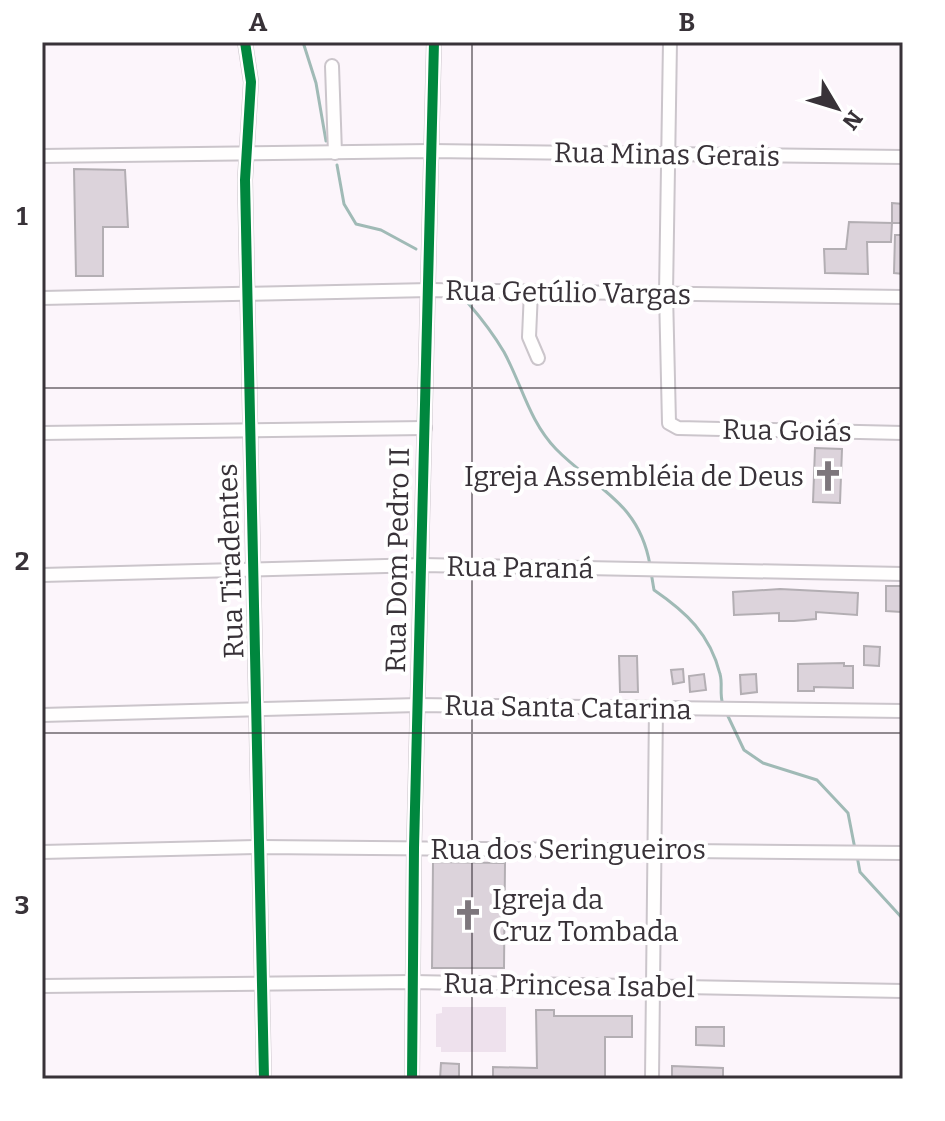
<svg xmlns="http://www.w3.org/2000/svg" width="945" height="1121" viewBox="0 0 945 1121" font-family="Bitter,serif">
<style>
.green{fill:#eee1ed}
.lines{fill:none;stroke-linecap:round;stroke-linejoin:round}
.stream{stroke:#a0bab6;stroke-width:3}
.building{fill:#dcd3db;stroke:#b3aeb3;stroke-width:2}
.minor-casing{stroke:#cbc5cb;stroke-width:16}
.minor{stroke:#fffefe;stroke-width:12}
.cycleway-casing{stroke:#fff;stroke-width:15}
.cycleway{stroke:#00873e;stroke-width:10}
.grid{fill:none;stroke:#383238;stroke-width:2;stroke-opacity:0.55}
.labels{text-anchor:middle;stroke-width:8;stroke-linejoin:round;paint-order:stroke}
.street-label{font-size:28px;fill:#383238;stroke:#fff}
.poi-label{font-size:28px;fill:#383238;stroke:#fff;text-anchor:end}
.neatline{fill:none;stroke:#383238;stroke-width:3}
.grid-label{font-size:26px;text-anchor:middle;font-weight:bold;fill:#383238}
</style>
<rect width="100%" height="100%" fill="#fcf5fb"/>
<!-- green -->
<polygon class="green" points="442,1007 506,1007 506,1052 441,1052 441,1047 436,1047 436,1014 442,1013"/>
<g class="lines">
<!-- stream -->
<g class="stream">
<polyline points="303,42 316,83 326,141"/>
<polyline points="337,165 344,204 356,224 381,230 416,249"/>
<path d="M 468,303 C 481,318 494,335 504,352 C 522,385 529,421 556,449 C 595,489 639,501 650,565"/>
<path d="M 651,572 L 654,590 C 686,612 710,634 720,674 C 723,684 719,694 723,705"/>
<polyline points="726,712 744,750 763,763 817,780 848,813 855,849"/>
<polyline points="857,856 860,872 903,919"/>
</g>
</g>
<!-- building -->
<g class="building">
<polygon points="74,169 125,170 128,227 103,227 103,276 76,276"/>
<polygon points="892,203 903,204 903,223 892,223"/>
<polygon points="849,222 892,223 891,242 867,242 868,274 825,273 824,249 846,249"/>
<polygon points="895,235 903,235 903,274 894,273"/>
<polygon points="815,448 842,449 840,503 813,502"/>
<polygon points="886,586 902,586 901,612 886,611"/>
<polygon points="780,589 858,593 857,615 816,612 816,619 794,621 779,621 779,613 734,615 733,592"/>
<polygon points="864,646 880,647 879,666 864,665"/>
<polygon points="619,656 637,656 638,692 620,692"/>
<polygon points="844,663 844,666 853,666 853,688 814,687 814,691 798,691 798,664"/>
<polygon points="683,669 684,682 673,684 671,670"/>
<polygon points="704,674 706,690 690,692 689,676"/>
<polygon points="756,674 757,692 741,694 740,675"/>
<polygon points="433,862 505,863 504,968 432,968"/>
<polygon points="536,1010 554,1010 554,1016 632,1016 632,1037 605,1037 605,1079 493,1079 493,1067 537,1068"/>
<polygon points="696,1027 724,1027 724,1046 696,1045"/>
<polygon points="441,1063 459,1064 459,1079 440,1079"/>
<polygon points="672,1066 723,1068 723,1079 672,1079"/>
</g>
<g class="lines">
<defs>
<g id="minor">
<polyline points="245,42 251,82 245,180 264,1079"/>
<polyline points="670,42 666,293 669,423 678,428 903,433"/>
<polyline points="332,66 335,153"/>
<polyline points="42,156 431,151 903,157"/>
<polyline points="531,291 529,337 538,358"/>
<polyline points="42,298 430,290 903,297"/>
<polyline points="42,433 425,428"/>
<polyline points="42,575 423,565 903,574"/>
<polyline points="42,715 418,705 903,711"/>
<polyline points="42,852 261,847 903,853"/>
<polyline points="42,986 412,982 903,991"/>
<polyline points="412,1079 414,848 434,42"/>
<polyline points="652,1079 656,708"/>
</g>
</defs>
<!-- minor casing -->
<use href="#minor" class="minor-casing"/>
<!-- minor -->
<use href="#minor" class="minor"/>
<defs>
<g id="cycleway">
<polyline points="245,42 251,82 245,180 264,1079"/>
<polyline points="412,1079 414,848 434,42"/>
</g>
</defs>
<!-- cycleway casing -->
<use href="#cycleway" class="cycleway-casing"/>
<!-- cycleway -->
<use href="#cycleway" class="cycleway"/>
</g>
<!-- grid -->
<path class="grid" d="M 472,42 L 472,1079M 42,388 L 903,388M 42,733 L 903,733"/>
<!-- icons -->
<defs>
<symbol id="church-bare" viewBox="-9 -9 18 18"><path d="M-1.2-6h2.4v3.5h3.3v2.4h-3.3V6h-2.4V-.1h-3.3v-2.4h3.3Z" fill="#7d767c" stroke="#fff" stroke-width="2.5" paint-order="stroke"/></symbol>
</defs>
<g fill-rule="evenodd">
<use href="#church-bare" x="806" y="454" width="44" height="44"/>
<use href="#church-bare" x="446" y="893" width="44" height="44"/>
</g>
<g class="labels">
<!-- street labels -->
<g class="street-label">
<text transform="translate(667 154) rotate(1)" y="10">Rua Minas Gerais</text>
<text transform="translate(568 292) rotate(1)" y="10">Rua Getúlio Vargas</text>
<text transform="translate(787 430) rotate(1)" y="10">Rua Goiás</text>
<text transform="translate(397 560) rotate(-89)" y="10">Rua Dom Pedro II</text>
<text transform="translate(230 561) rotate(-92)" y="10">Rua Tiradentes</text>
<text transform="translate(520 567) rotate(1)" y="10">Rua Paraná</text>
<text transform="translate(568 707) rotate(1)" y="10">Rua Santa Catarina</text>
<text x="568" y="859">Rua dos Seringueiros</text>
<text transform="translate(569 985) rotate(1)" y="10">Rua Princesa Isabel</text>
</g>
<!-- poi labels -->
<g class="poi-label">
<text x="804" y="486">Igreja Assembléia de Deus</text>
<text x="492" y="909" text-anchor="start">Igreja da<tspan x="492" dy="32">Cruz Tombada</tspan></text>
</g>
</g>
<!-- border -->
<rect width="945" height="1121" fill="none" stroke="#ffffff" stroke-width="88"/>
<!-- north arrow -->
<g transform="translate(837 108) rotate(128)" stroke="#ffffff" stroke-width="6" paint-order="stroke">
<path d="M0-6L14 30L0 20L-14 30Z" fill="#383238"/>
<text y="-12" font-size="22" font-weight="bold" text-anchor="middle" fill="#383238">N</text>
</g>
<rect x="44" y="44" width="857" height="1033" class="neatline"/>
<g class="grid-label">
<text x="258" y="31">A</text>
<text x="687" y="31">B</text>
<text x="22" y="225">1</text>
<text x="22" y="570">2</text>
<text x="22" y="914">3</text>
</g>
</svg>
